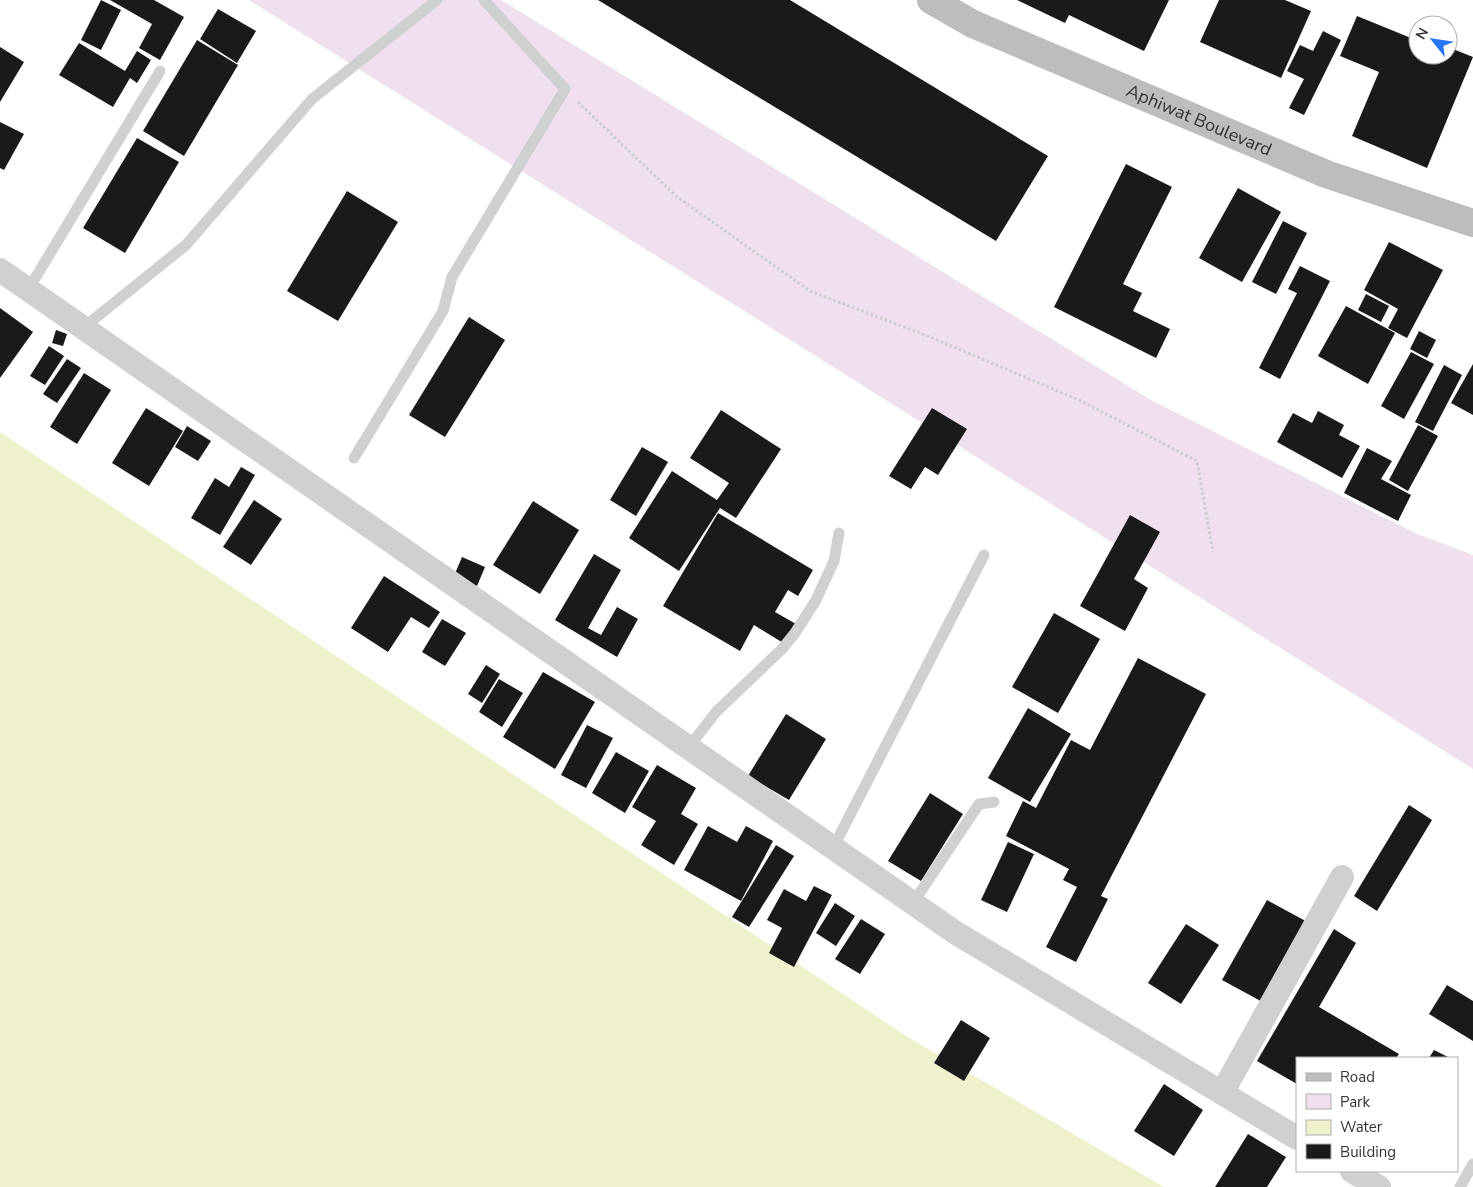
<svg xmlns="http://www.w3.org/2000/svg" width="1473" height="1187" viewBox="0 0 1473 1187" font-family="'Nunito Sans',sans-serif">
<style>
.green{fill:#f0e0ee}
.water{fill:#eef1cb}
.building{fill:#1a1a1a}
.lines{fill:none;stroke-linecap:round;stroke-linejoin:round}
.path{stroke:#cdcdcd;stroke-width:3;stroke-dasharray:2.5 2.5;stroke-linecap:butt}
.lane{stroke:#d0d0d0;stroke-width:11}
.street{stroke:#d0d0d0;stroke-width:24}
.secondary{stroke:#bdbdbd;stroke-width:28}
.labels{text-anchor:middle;stroke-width:5;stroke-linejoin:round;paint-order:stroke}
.street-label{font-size:18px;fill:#333;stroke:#fff}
</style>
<rect width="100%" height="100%" fill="#fff"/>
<!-- green -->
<polygon class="green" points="249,0 501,0 1151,400 1415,533 1473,555 1473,769"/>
<!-- water -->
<polygon class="water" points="0,432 906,1036 1164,1187 0,1187"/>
<!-- building -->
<g class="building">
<polygon points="101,0 121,10 101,50 81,40"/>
<polygon points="110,0 154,0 184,17 160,60 139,48 152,24"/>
<polygon points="598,0 790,0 1048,156 996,241"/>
<polygon points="1017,0 1169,0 1144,51 1069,15 1065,23"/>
<polygon points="1219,0 1285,0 1311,11 1281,78 1200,42"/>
<polygon points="218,9 256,31 237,63 200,39"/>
<polygon points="1357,16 1411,38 1413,32 1418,34 1418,55 1448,55 1448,47 1473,57 1427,168 1352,136 1379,72 1340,56"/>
<polygon points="1323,31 1341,40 1304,115 1289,108 1304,79 1287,71 1300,45 1313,51"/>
<polygon points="197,40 238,65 184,156 143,131"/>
<polygon points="79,43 125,71 137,51 151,60 137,83 130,78 113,107 59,75"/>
<polygon points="0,47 24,62 0,102"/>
<polygon points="0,122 24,134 4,170 0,168"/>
<polygon points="137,138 179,162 125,253 83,228"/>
<polygon points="1126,164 1172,187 1123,284 1142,293 1133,311 1170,329 1156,358 1054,307"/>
<polygon points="1238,188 1281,212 1242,282 1199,258"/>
<polygon points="347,191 398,222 338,321 287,291"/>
<polygon points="1283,221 1307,233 1276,294 1252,282"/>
<polygon points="1389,242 1443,270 1407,338 1388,328 1398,309 1364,290"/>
<polygon points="1300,266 1330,281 1280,379 1259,368 1297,293 1288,289"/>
<polygon points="1366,294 1389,306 1381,322 1358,310"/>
<polygon points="1346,306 1395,333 1368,384 1318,356"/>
<polygon points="0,308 33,332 0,378"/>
<polygon points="469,317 505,340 445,437 409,415"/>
<polygon points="56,330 67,334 63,346 52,343"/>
<polygon points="1419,331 1436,340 1427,358 1410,349"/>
<polygon points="49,346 64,356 45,385 30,376"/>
<polygon points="1411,352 1434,364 1404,419 1381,406"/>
<polygon points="67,359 81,368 57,403 43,394"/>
<polygon points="1473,364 1473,415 1451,403"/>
<polygon points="1444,365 1462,375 1433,431 1415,422"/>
<polygon points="84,373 111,390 77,444 50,427"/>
<polygon points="146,408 183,431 149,486 112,463"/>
<polygon points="932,408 967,429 938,475 925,467 911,489 889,476"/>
<polygon points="721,410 781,449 736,518 720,508 679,571 629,538 672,471 717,500 729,483 690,458"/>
<polygon points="1318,411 1344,425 1339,435 1360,446 1342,478 1277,442 1293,413 1312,423"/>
<polygon points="1418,425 1438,436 1408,491 1389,480"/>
<polygon points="187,426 211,441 198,461 175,447"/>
<polygon points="642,447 668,462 636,516 610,500"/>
<polygon points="1367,448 1392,461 1381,479 1411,495 1398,521 1344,493"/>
<polygon points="241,467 255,475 220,535 191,518 215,478 229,487"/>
<polygon points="254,500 282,519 251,565 223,547"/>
<polygon points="533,501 579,530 540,594 493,565"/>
<polygon points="718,513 813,570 798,596 788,590 775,612 796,624 785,644 754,625 740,651 663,606"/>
<polygon points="1130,515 1160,532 1134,579 1148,588 1125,631 1080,606"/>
<polygon points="594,554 621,570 588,628 601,635 617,607 638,619 617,657 555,620"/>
<polygon points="462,557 485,567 477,586 454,576"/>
<polygon points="384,576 440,612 429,628 411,617 388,652 351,628"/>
<polygon points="1054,613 1100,639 1058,713 1012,687"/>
<polygon points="442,619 466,633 445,666 422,652"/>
<polygon points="1138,658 1206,694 1101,896 1108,899 1076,962 1046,947 1077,887 1063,880 1069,869 1006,836 1023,801 1036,808 1071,740 1090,750"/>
<polygon points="486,665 500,674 482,703 468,694"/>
<polygon points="543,672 595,702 555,769 503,737"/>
<polygon points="499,679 523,693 502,727 479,712"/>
<polygon points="1028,708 1071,734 1030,802 988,778"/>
<polygon points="786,714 826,739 789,800 748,776"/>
<polygon points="587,725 613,738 586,788 561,775"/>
<polygon points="616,752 649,771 625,813 592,793"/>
<polygon points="657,765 696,788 681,814 698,824 674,865 641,845 656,821 632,807"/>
<polygon points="930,793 963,814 921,881 888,861"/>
<polygon points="1409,805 1432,820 1377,911 1354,896"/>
<polygon points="708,826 737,842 746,826 773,841 741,901 684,870"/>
<polygon points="1008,842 1034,854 1007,912 981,900"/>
<polygon points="776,845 794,856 749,927 732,917"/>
<polygon points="814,886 832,895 794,967 769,953 782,928 767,920 784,889 806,901"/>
<polygon points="1267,900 1313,925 1268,1005 1222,980"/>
<polygon points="835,903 855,916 836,946 816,933"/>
<polygon points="861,919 885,934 860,974 835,959"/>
<polygon points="1186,924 1219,945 1181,1004 1148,983"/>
<polygon points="1334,929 1356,943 1319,1007 1399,1054 1396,1058 1297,1058 1297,1084 1257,1061"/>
<polygon points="1447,985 1473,1001 1473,1041 1429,1014"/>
<polygon points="961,1020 990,1038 964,1081 934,1063"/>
<polygon points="1434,1050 1450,1058 1429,1058"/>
<polygon points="1164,1084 1203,1110 1174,1156 1134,1131"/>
<polygon points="1248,1134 1286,1157 1267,1187 1215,1187"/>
</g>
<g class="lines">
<!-- path -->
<polyline class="path" points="578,102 677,197 810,291 935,339 1079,400 1197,461 1213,552"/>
<!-- lane -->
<g class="lane">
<polyline points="28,290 160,71"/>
<polyline points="83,328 186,245 312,99 437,0"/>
<polyline points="354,458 443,311 452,277 565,89 484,0"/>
<polyline points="689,747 716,712 782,649 795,633 816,600 834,561 839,533"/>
<polyline points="833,848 984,555"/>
<polyline points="913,903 979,804 994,802"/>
<polyline points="1460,1187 1473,1164"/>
</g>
<!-- street -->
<g class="street">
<polyline points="0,270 956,933 1297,1138"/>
<polyline points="1222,1093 1342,877"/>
<polyline points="1352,1171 1379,1187"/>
</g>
<!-- secondary -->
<path class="secondary" id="s1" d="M 931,0 L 973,24 L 1326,174 L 1473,223"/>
</g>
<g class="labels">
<!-- street labels -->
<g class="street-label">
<text dy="6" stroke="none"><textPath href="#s1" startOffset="294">Aphiwat Boulevard</textPath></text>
</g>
</g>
<!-- legend -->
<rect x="1296" y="1057" width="162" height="115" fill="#ffffff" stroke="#adadad"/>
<rect x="1306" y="1073" width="25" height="8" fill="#bdbdbd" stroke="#adadad"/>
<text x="1340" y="1082" font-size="15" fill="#333333">Road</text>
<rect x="1306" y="1094" width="25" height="15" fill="#f0e0ee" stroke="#adadad"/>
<text x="1340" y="1107" font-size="15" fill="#333333">Park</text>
<rect x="1306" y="1120" width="25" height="15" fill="#eef1cb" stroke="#adadad"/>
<text x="1340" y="1132" font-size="15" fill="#333333">Water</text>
<rect x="1306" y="1144" width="25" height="15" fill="#1a1a1a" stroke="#adadad"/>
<text x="1340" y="1157" font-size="15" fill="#333333">Building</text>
<!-- north arrow -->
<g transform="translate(1433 40) rotate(300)"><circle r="24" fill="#ffffff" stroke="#adadad"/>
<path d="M0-4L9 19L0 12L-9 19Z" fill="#2776f7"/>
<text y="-8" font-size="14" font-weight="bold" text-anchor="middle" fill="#333333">N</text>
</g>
</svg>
